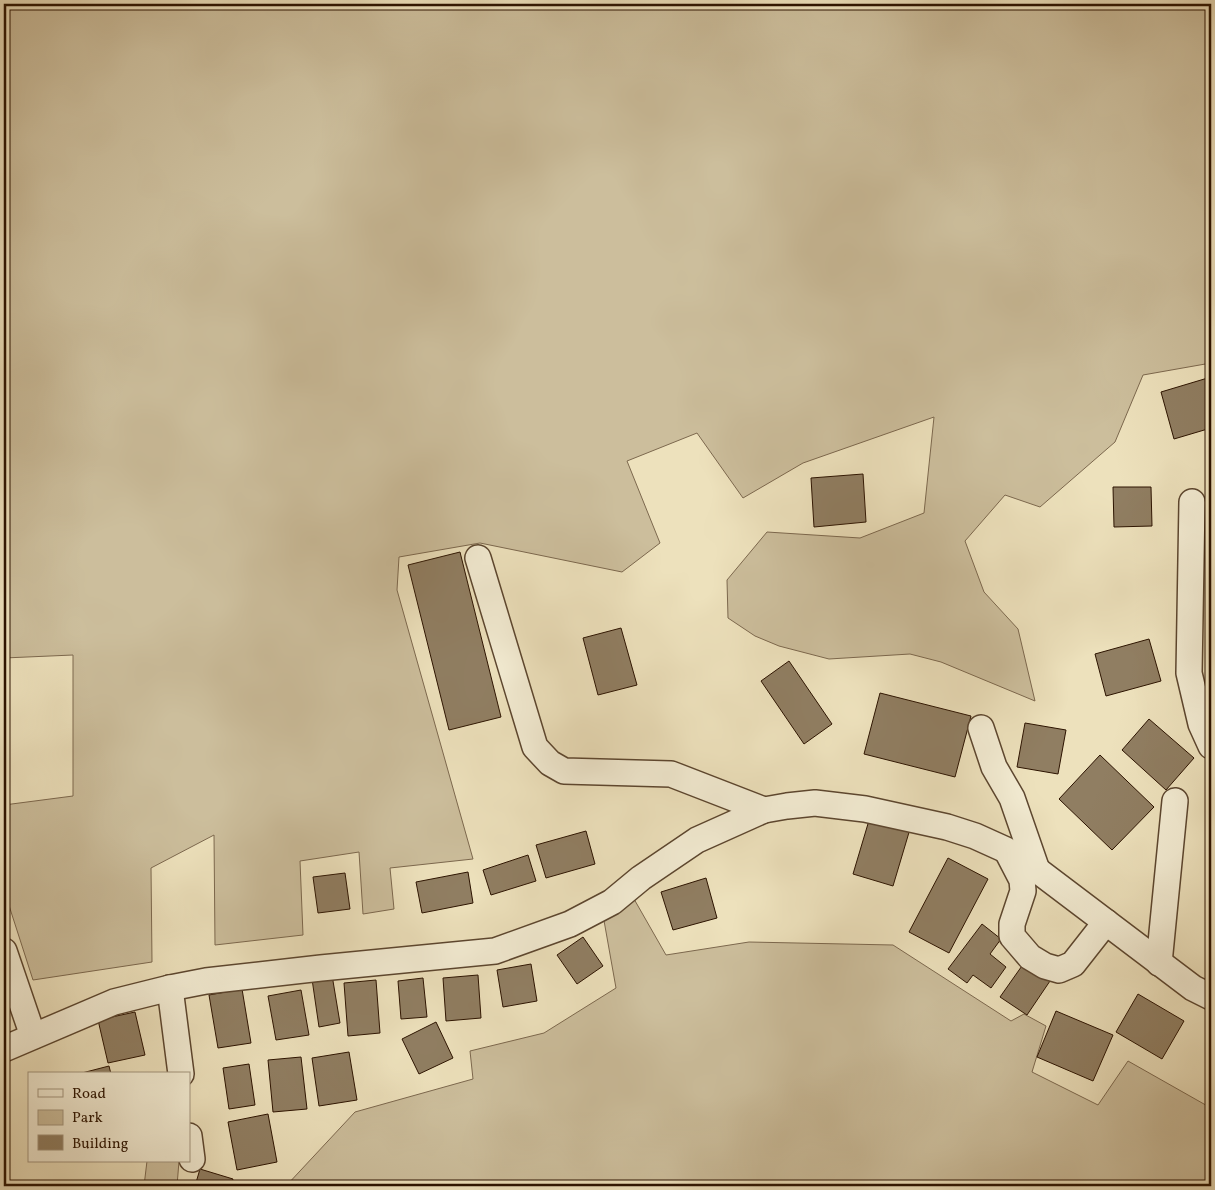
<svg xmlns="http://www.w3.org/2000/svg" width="1215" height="1190" viewBox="0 0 1215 1190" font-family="Vollkorn,serif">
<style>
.green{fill:#ccbe9c;stroke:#7c684e}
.building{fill:#907e62;stroke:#2c1300}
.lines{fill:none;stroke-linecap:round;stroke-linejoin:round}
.minor-casing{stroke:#5c462f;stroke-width:28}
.minor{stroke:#f3ecd3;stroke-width:25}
</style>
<rect width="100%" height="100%" fill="#ede1bc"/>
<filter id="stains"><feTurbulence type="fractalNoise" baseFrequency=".004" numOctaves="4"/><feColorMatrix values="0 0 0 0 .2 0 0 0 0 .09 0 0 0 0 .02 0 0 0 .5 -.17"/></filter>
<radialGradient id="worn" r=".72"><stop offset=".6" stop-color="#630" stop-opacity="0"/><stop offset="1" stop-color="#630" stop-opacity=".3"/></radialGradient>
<!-- green -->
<g class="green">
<polygon points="4,4 1211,4 1211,363 1143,375 1115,442 1040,507 1005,495 965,541 984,592 1018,629 1035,701 941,662 910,654 829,659 779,646 755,636 728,618 727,580 767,532 860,538 924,513 934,417 803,463 743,498 697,433 627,461 660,543 622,572 480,543 399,557 397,590 473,859 390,868 394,909 363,914 359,852 300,861 303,935 215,945 214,835 151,868 152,962 33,980 4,890 4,805 73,796 73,655 4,658"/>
<polygon points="630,892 666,955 749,942 893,945 1011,1021 1024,1014 1046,1026 1032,1072 1098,1105 1128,1061 1211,1108 1211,1186 286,1186 355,1112 473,1079 470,1051 544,1033 616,988 603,915"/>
<polygon points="147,1161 179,1161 177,1186 144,1186"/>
</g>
<!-- building -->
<g class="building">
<polygon points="1211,377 1211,428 1174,439 1161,392"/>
<polygon points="863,474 866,522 814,527 811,478"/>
<polygon points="1113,487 1151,487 1152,526 1114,527"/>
<polygon points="460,552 501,717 449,730 408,565"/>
<polygon points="621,628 637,685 598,695 583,638"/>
<polygon points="1149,639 1161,681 1106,696 1095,654"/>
<polygon points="789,661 832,724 804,744 761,681"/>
<polygon points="880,693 971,716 955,777 864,754"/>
<polygon points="1149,719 1194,758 1166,790 1122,750"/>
<polygon points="1025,723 1066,730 1058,774 1017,767"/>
<polygon points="1100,755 1154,807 1112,850 1059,799"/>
<polygon points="870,817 910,829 893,886 853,874"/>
<polygon points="586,831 595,864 546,878 536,845"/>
<polygon points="528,855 536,881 491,895 483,870"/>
<polygon points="948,858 988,879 949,953 909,932"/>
<polygon points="468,872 473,903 422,913 416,882"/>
<polygon points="345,873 350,909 318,913 313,877"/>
<polygon points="706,878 717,918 673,930 661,892"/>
<polygon points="982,924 1001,939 990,954 1006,967 991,988 973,975 967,983 948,969"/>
<polygon points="583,937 603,966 577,984 557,955"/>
<polygon points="1024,963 1050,981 1027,1015 1000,997"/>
<polygon points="531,964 537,1001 503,1007 497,970"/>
<polygon points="332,975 340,1023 319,1027 312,979"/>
<polygon points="478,975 481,1018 446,1021 443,978"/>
<polygon points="423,978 427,1017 401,1019 398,981"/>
<polygon points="376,980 380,1033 348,1036 344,983"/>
<polygon points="242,989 251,1043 218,1048 209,995"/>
<polygon points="301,990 309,1035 276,1040 268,996"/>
<polygon points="1138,994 1184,1021 1162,1059 1116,1032"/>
<polygon points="1056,1011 1113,1035 1093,1081 1037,1057"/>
<polygon points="135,1012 145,1055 108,1063 98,1020"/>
<polygon points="436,1022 453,1058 419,1074 402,1039"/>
<polygon points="349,1052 357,1100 319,1106 312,1058"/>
<polygon points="301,1057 307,1109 273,1112 268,1060"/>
<polygon points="249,1064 255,1105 229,1109 223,1068"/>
<polygon points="109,1066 111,1074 78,1074"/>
<polygon points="268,1114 277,1162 237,1170 228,1122"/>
<polygon points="200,1169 233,1179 231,1186 195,1186"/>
</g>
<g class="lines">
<defs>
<g id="minor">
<polyline points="1192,502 1189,673 1201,724 1211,746"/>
<polyline points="478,558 535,747 550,763 564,771 671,774 764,810"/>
<polyline points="981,728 994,767 1012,798 1037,870"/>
<polyline points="1008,853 1022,880 1023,891 1012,924 1012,936 1030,957 1045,966 1059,970 1073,964 1106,922"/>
<polyline points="4,951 33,1036"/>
<polyline points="1159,963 1175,801"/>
<polyline points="170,988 181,1074"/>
<polyline points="4,1049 114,1002 170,988 206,981 321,968 495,951 570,924 612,902 641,878 697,840 764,810 787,806 815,803 865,809 947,827 975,836 1006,850 1037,870 1193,988 1211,997"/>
<polyline points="189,1136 192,1159"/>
</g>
</defs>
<!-- minor casing -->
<use href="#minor" class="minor-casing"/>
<!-- minor -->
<use href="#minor" class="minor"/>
</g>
<!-- margin -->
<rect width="1215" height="1190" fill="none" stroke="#ede1bc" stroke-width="20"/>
<rect x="5" y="5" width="1205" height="1180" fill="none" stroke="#2c1300" stroke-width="2.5"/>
<rect x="10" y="10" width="1195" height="1170" fill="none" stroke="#2c1300"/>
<!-- legend -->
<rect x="28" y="1072" width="162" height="90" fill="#f3ecd3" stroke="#a3957f"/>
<rect x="38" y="1089" width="25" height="8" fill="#f3ecd3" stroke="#a3957f"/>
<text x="72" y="1098" font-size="15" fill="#2c1300">Road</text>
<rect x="38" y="1110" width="25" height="15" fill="#ccbe9c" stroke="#a3957f"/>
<text x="72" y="1122" font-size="15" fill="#2c1300">Park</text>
<rect x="38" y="1135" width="25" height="15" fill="#907e62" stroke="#a3957f"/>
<text x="72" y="1148" font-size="15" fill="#2c1300">Building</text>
<rect width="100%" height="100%" filter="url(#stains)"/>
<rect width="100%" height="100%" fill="url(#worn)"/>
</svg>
